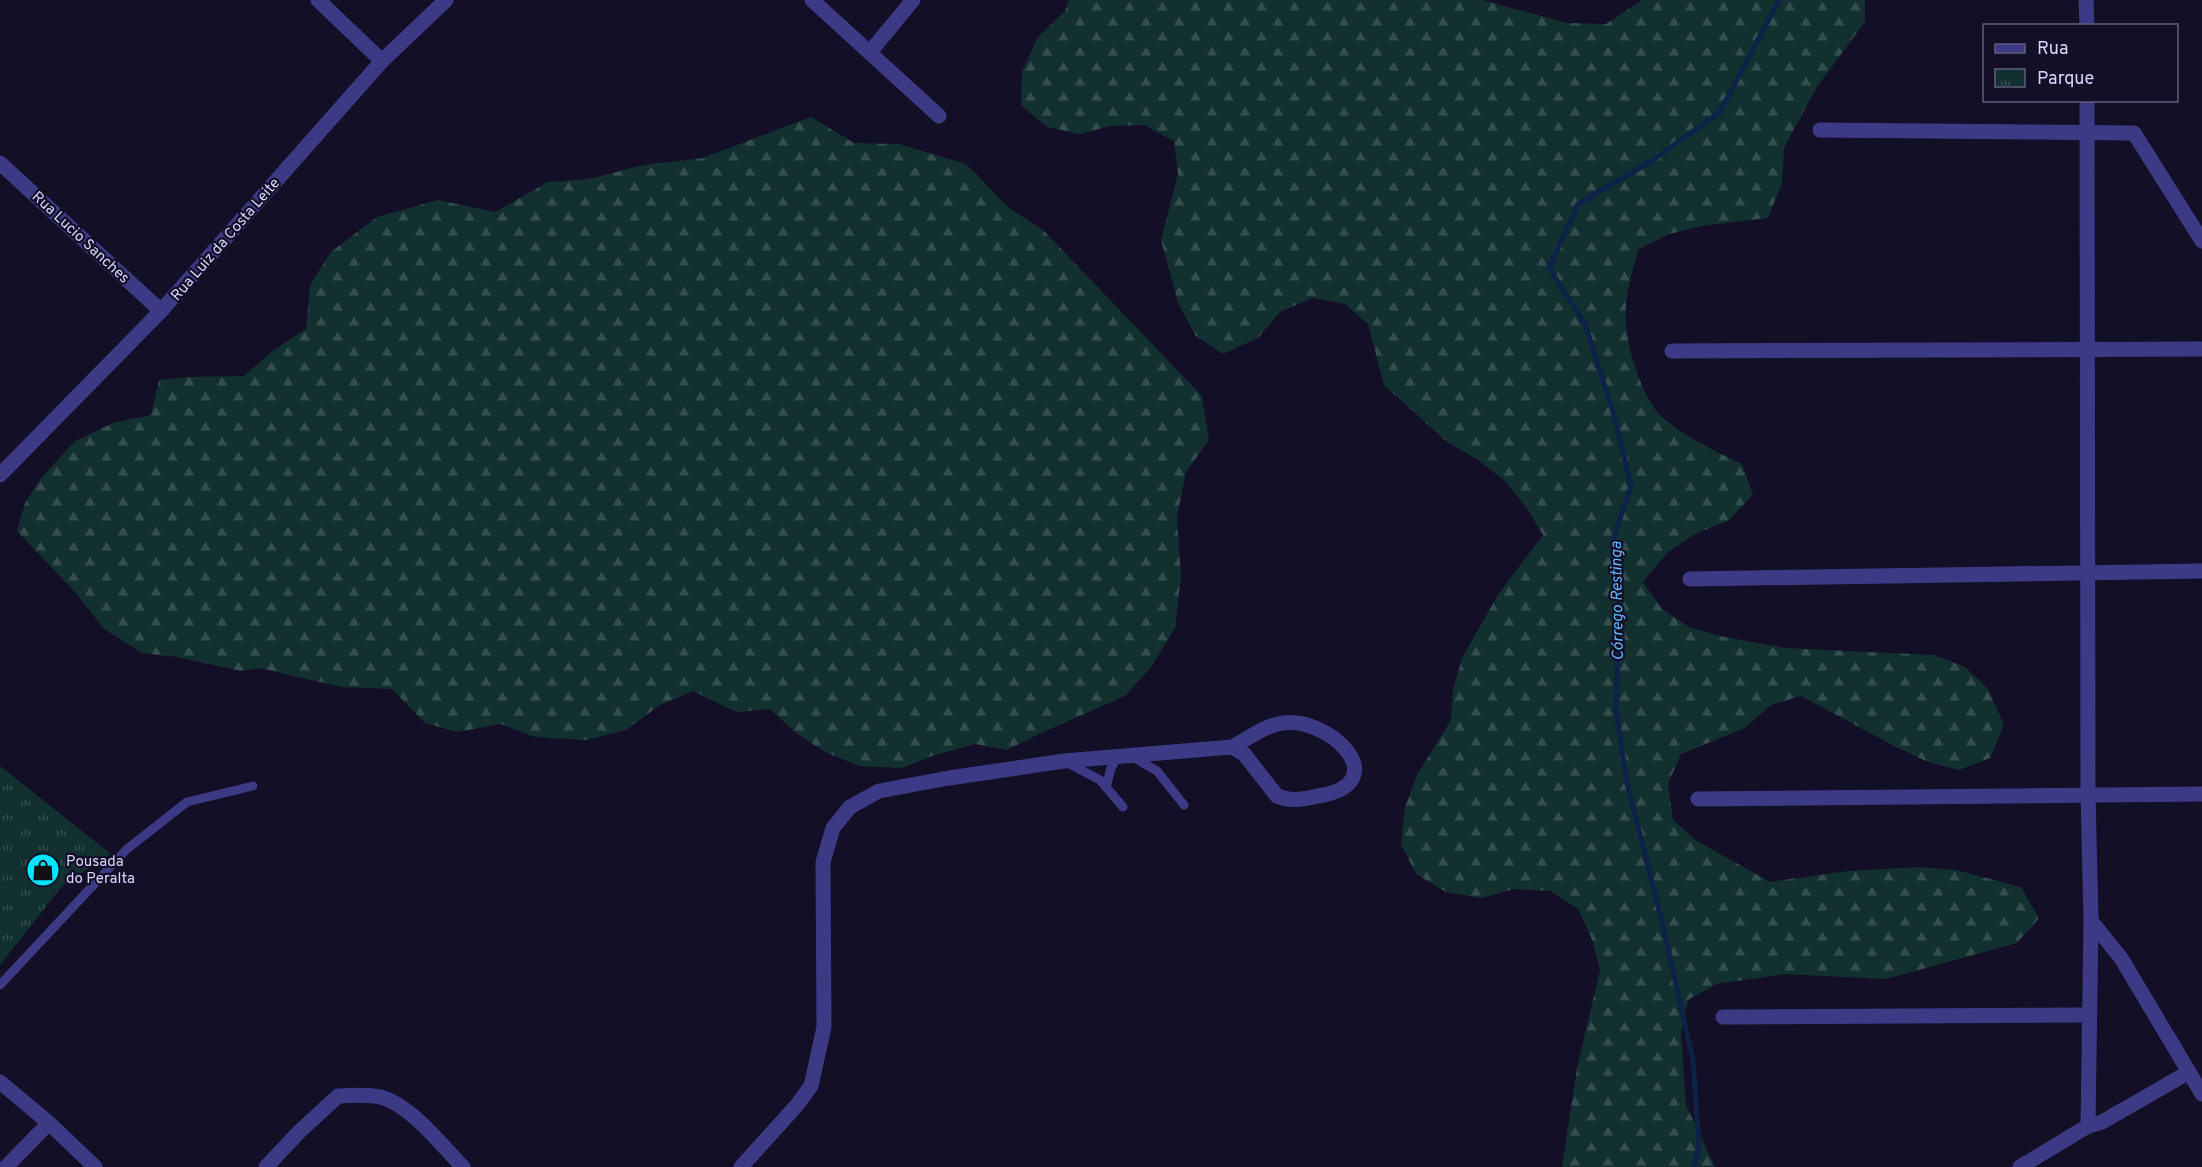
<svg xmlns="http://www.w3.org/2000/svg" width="2202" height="1167" viewBox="0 0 2202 1167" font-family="Overpass,sans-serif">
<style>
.forest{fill:url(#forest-firs)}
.park{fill:url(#park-tufts)}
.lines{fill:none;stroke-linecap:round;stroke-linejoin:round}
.stream{stroke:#0c2248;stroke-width:5}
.lane{stroke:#3d3a85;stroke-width:9}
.street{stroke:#3d3a85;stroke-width:15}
.labels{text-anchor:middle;stroke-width:4.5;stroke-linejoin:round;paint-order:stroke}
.street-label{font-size:15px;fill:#d9d4ff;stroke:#130f26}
.poi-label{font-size:15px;fill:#d9d4ff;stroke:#130f26;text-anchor:start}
.water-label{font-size:16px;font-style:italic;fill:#62b6ff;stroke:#130f26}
</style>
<defs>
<pattern id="forest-firs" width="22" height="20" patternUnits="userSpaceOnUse" patternTransform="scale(1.5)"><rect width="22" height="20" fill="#12302f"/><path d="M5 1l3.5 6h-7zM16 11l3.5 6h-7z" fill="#344d4e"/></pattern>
<pattern id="park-tufts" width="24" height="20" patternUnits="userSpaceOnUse" patternTransform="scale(1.5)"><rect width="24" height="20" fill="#12302f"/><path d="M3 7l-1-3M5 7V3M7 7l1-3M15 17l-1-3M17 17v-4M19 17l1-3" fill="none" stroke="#344d4e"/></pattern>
</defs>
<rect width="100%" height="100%" fill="#130f26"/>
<!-- forest -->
<g class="forest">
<path d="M 1069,0 L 1482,0 L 1567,23 L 1606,24 L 1642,0 L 1865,0 L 1865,22 L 1817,87 L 1784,148 L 1782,184 L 1768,218 L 1702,226 L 1669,234 L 1639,249 C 1623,298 1620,325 1638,375 C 1642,387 1650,405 1660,415 C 1684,437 1713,450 1742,464 L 1753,495 L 1728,521 L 1695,534 L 1668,552 L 1643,582 L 1662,609 L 1689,627 L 1720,636 L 1785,648 L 1933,655 L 1964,666 L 1988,689 L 2004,725 L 1990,758 L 1959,770 L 1928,762 L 1896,747 L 1801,696 L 1771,705 L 1745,728 L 1681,754 L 1668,784 L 1673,820 L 1697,841 L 1770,882 L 1848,871 L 1919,867 L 1956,870 L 2021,887 L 2039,918 L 2017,943 L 1886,979 L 1785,974 L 1717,984 L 1688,1000 L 1681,1033 L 1686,1105 L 1715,1167 L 1562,1167 L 1577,1068 L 1600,970 L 1592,939 L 1578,909 L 1550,891 L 1514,889 L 1482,898 L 1446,892 L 1416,874 L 1401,844 L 1405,807 L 1417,775 L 1451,720 L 1453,688 L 1463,656 L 1499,593 L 1543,535 L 1526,507 L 1504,480 L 1475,458 L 1447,442 L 1384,385 L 1368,324 L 1345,304 L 1312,298 L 1280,312 L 1258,338 L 1223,354 L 1195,335 L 1178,303 L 1161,240 L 1178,174 L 1174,141 L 1144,125 L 1111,126 L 1079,134 L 1047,127 L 1021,105 L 1022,71 L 1038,37 L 1065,11 Z"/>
<polygon points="811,117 854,143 899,144 966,164 1009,208 1043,230 1202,396 1209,440 1186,472 1177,517 1181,577 1175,628 1151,667 1125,696 1039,734 1007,750 975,744 932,756 902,768 859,766 825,752 796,733 770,709 736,712 693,691 660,705 626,730 586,740 535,737 501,724 457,732 425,723 392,689 342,687 259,668 241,671 177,657 142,653 104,629 75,592 17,531 25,503 42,477 75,441 113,423 151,415 159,380 189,377 244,376 274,350 306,329 310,285 331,252 377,217 438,200 495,212 548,182 589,179 643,165 703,158"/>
</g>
<!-- park -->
<polygon class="park" points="0,766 111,854 63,885 0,965"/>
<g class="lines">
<!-- stream -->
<polyline class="stream" points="1694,1167 1699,1145 1693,1060 1662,922 1627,783 1616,711 1619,593 1612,543 1631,486 1614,415 1585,324 1549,268 1578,204 1650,162 1720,112 1779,0"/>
<!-- lane -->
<g class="lane">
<polyline points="1133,757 1157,771 1184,805"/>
<polyline points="1066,762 1100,780 1123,807"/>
<polyline points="1106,787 1111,768 1117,757"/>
<polyline points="0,985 127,849 187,802 253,786"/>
</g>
<!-- street -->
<g class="street">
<polyline points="318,0 382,61"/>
<polyline points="812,0 939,116"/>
<polyline points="2086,0 2087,26"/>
<polyline points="870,52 913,0"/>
<polyline points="1820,130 2134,133 2202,241"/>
<polyline points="0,163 161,311"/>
<polyline points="1672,351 2202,349"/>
<polyline points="0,475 161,311 382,61 446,0"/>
<polyline points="1690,579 2202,571"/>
<polyline points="1698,799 2202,794"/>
<polyline points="2091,921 2121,958 2202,1094"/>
<polyline points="1723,1017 2088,1015"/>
<polyline points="0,1082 49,1123 95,1167"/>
<polyline points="2088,1126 2102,1122 2189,1072"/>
<polyline points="6,1167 49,1123"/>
<path d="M 266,1167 L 299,1132 L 338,1096 C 352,1095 368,1094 381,1097 C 412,1106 441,1145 463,1167"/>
<path d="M 741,1167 L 797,1105 L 811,1086 L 824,1027 L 823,862 L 833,828 L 850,807 L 879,791 L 949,778 L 1064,761 L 1232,747 L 1244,754 L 1277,796 C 1291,802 1303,799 1318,796 C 1399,783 1327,712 1278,724 C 1262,727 1246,740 1232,747"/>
<polyline points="2020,1167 2088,1126 2091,921 2088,794 2087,100"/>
</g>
</g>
<!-- icons -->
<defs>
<symbol id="shop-disc" viewBox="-11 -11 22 22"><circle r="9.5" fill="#00e5ff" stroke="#130f26"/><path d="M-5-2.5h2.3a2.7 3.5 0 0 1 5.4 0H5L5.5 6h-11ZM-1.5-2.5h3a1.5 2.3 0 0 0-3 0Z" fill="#111"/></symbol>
</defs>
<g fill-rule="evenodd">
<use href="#shop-disc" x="24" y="851" width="38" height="38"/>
</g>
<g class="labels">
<!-- street labels -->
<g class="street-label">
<text transform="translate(81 237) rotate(43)" y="5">Rua Lucio Sanches</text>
<text transform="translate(225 239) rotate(-49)" y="5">Rua Luiz da Costa Leite</text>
</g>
<!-- poi labels -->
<g class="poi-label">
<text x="66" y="866">Pousada<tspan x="66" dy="17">do Peralta</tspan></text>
</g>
<!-- water labels -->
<g class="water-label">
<text transform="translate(1616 601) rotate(-91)" y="6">Córrego Restinga</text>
</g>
</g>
<!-- legend -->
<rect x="1983" y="24" width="195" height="78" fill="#130f26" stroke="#625e7d" stroke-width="1.5"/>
<rect x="1995" y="44" width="30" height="9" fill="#3d3a85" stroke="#625e7d" stroke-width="1.5"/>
<text x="2037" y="54" font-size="18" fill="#d9d4ff">Rua</text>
<rect x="1995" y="69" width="30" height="18" fill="url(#park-tufts)" stroke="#625e7d" stroke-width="1.5"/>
<text x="2037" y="84" font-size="18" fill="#d9d4ff">Parque</text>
</svg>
